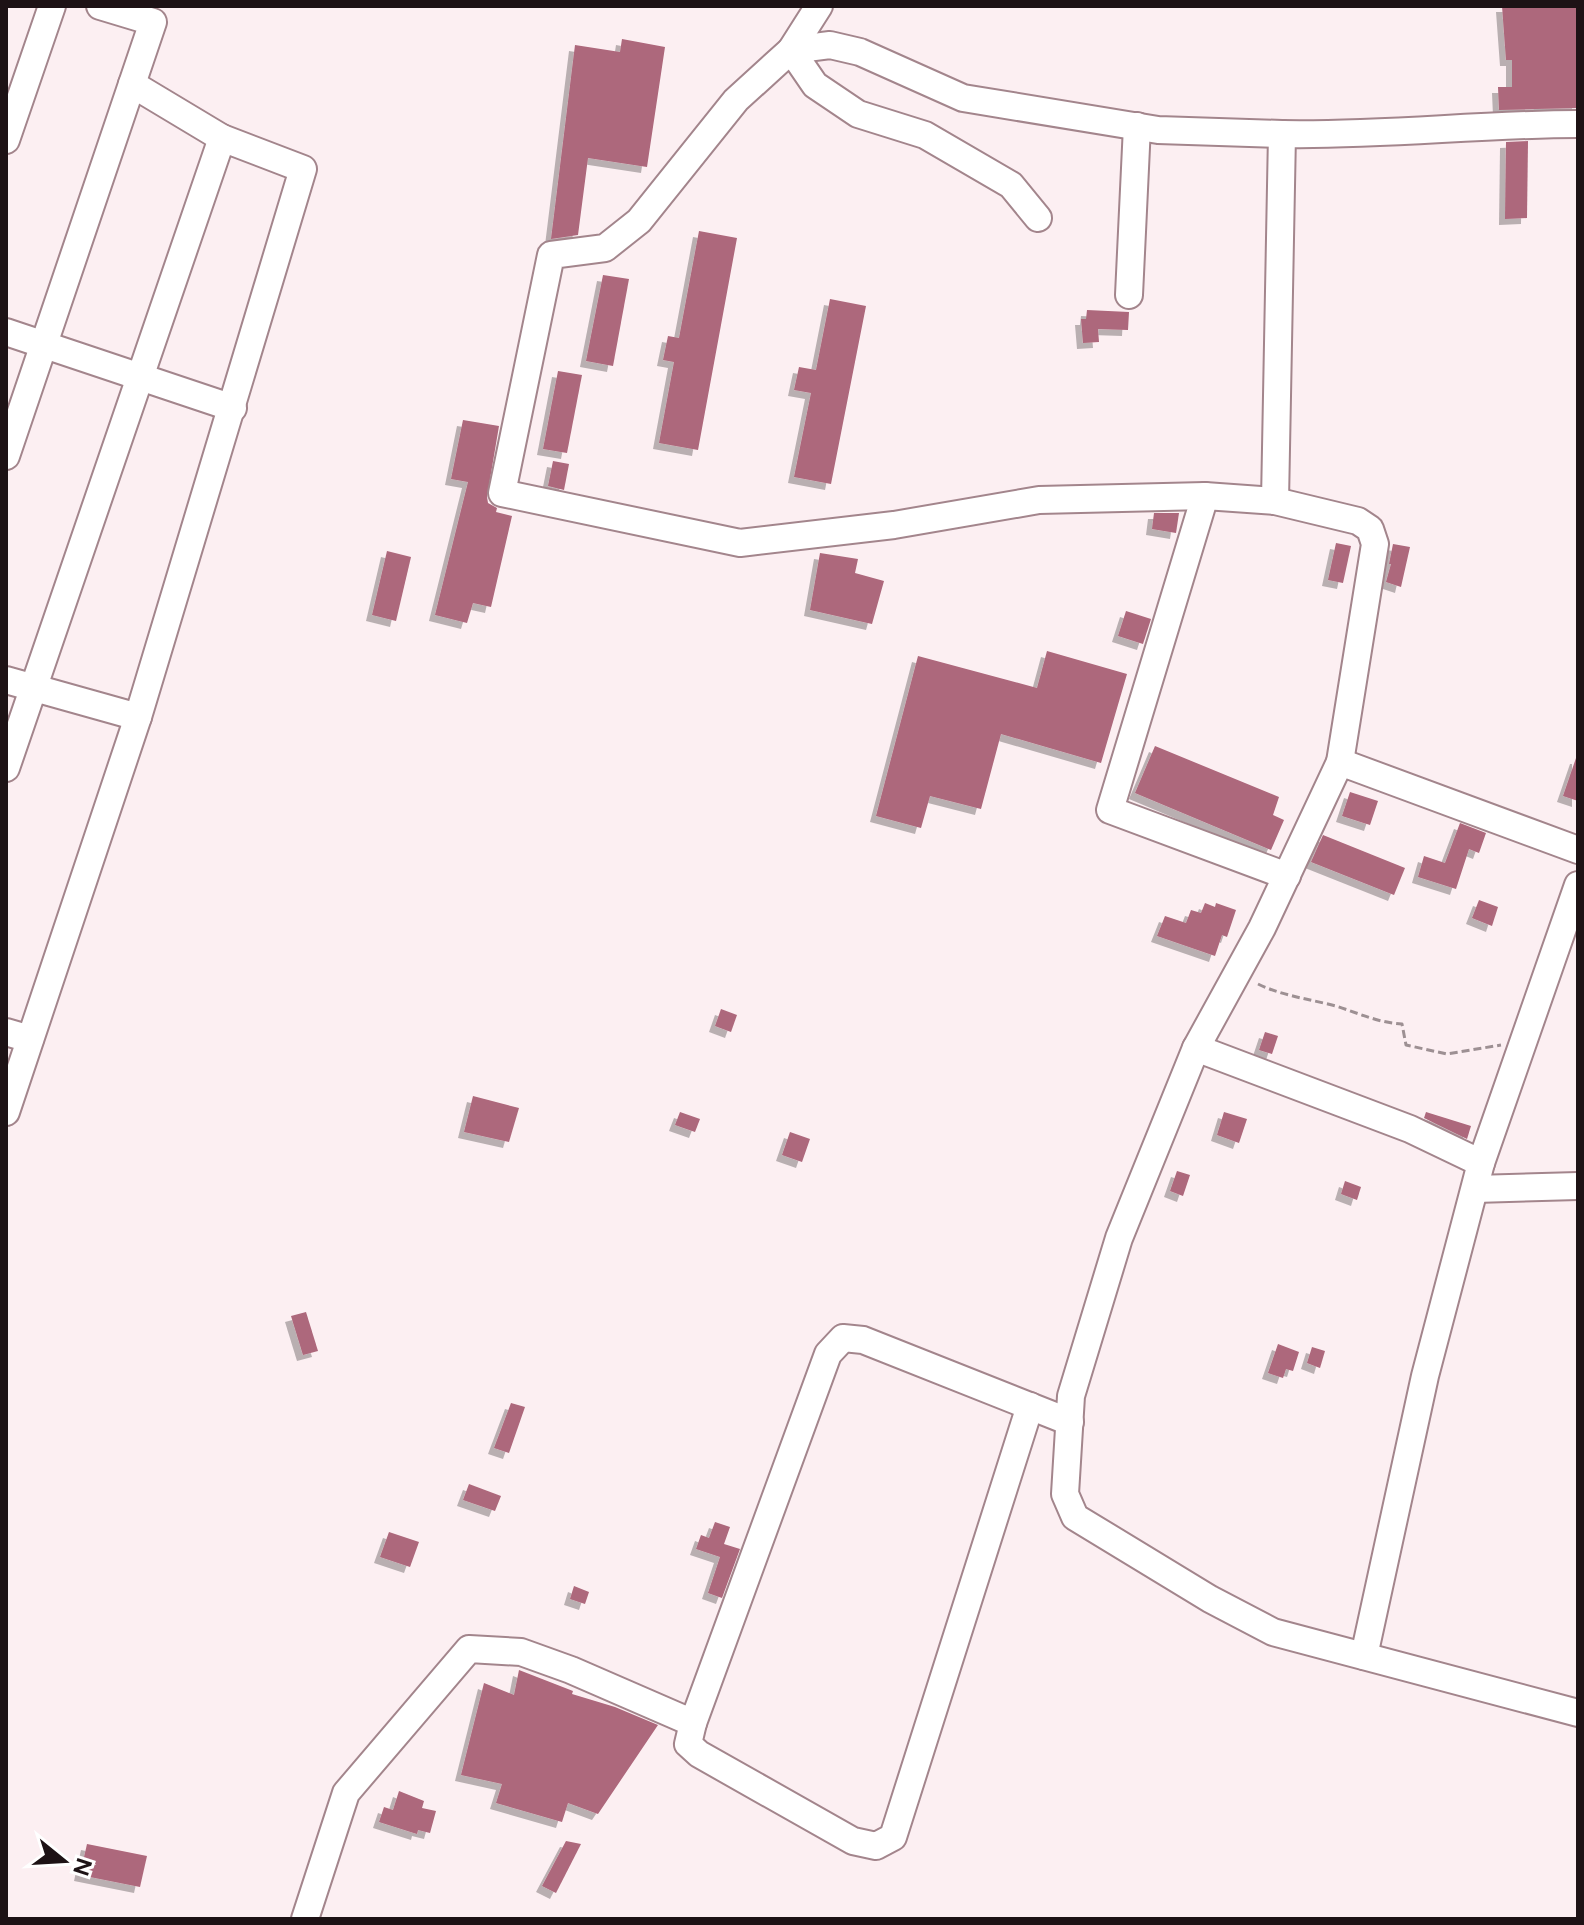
<svg xmlns="http://www.w3.org/2000/svg" width="1584" height="1925" viewBox="0 0 1584 1925" font-family="Figtree,sans-serif">
<style>
.building{fill:#ad677b;filter:url(#shadow)}
.lines{fill:none;stroke-linecap:round;stroke-linejoin:round}
.minor-casing{stroke:#a3858c;stroke-width:30}
.path{stroke:#9d9093;stroke-width:3;stroke-dasharray:8 4;stroke-linecap:butt}
.minor{stroke:#fff;stroke-width:26}
</style>
<defs>
<filter id="shadow"><feDropShadow dx="-6" dy="6" stdDeviation="0" flood-color="#0004"/></filter>
</defs>
<rect width="100%" height="100%" fill="#fceff2"/>
<!-- building -->
<g class="building">
<polygon points="1502,6 1578,6 1578,108 1499,110 1498,87 1512,87 1512,60 1506,60"/>
<polygon points="622,39 665,47 647,167 588,158 578,235 551,239 575,45 620,52"/>
<polygon points="1528,141 1527,218 1505,219 1506,142"/>
<polygon points="699,231 737,238 698,450 659,443 674,362 663,360 668,336 679,338"/>
<polygon points="603,275 629,279 613,366 586,361"/>
<polygon points="830,299 866,306 831,484 794,477 811,393 794,390 799,367 816,370"/>
<polygon points="1087,310 1129,312 1128,330 1098,329 1099,342 1083,343 1081,319 1086,319"/>
<polygon points="558,371 582,375 567,453 543,449"/>
<polygon points="463,420 499,426 487,497 488,503 497,508 496,512 512,516 491,607 473,603 467,623 435,615 468,482 451,479"/>
<polygon points="553,461 569,464 564,490 548,486"/>
<polygon points="1154,513 1179,513 1176,533 1152,529"/>
<polygon points="1336,543 1351,546 1343,583 1328,580"/>
<polygon points="1393,544 1410,547 1401,587 1386,582 1391,564 1389,564"/>
<polygon points="387,551 411,557 396,621 372,615"/>
<polygon points="820,553 858,559 855,573 884,581 872,624 810,610"/>
<polygon points="1126,611 1151,619 1143,644 1118,636"/>
<polygon points="1047,651 1127,674 1101,763 1001,734 981,809 930,796 921,828 876,816 918,656 1037,688"/>
<polygon points="1155,746 1279,797 1273,815 1284,820 1271,850 1135,793"/>
<polygon points="1576,758 1578,758 1578,801 1563,796"/>
<polygon points="1350,792 1378,801 1370,825 1342,816"/>
<polygon points="1460,823 1486,833 1479,853 1469,849 1456,889 1418,877 1424,856 1445,863"/>
<polygon points="1323,835 1405,868 1394,895 1311,862"/>
<polygon points="1479,900 1498,907 1492,926 1472,918"/>
<polygon points="1205,903 1215,907 1216,903 1236,910 1227,937 1222,935 1215,956 1157,936 1165,916 1186,923 1191,910 1201,913"/>
<polygon points="721,1009 737,1015 731,1032 715,1026"/>
<polygon points="1265,1032 1278,1036 1272,1054 1259,1050"/>
<polygon points="473,1096 519,1108 509,1142 464,1132"/>
<polygon points="680,1112 700,1119 695,1132 675,1125"/>
<polygon points="1224,1112 1247,1119 1239,1143 1217,1135"/>
<polygon points="1426,1112 1471,1126 1467,1139 1424,1118"/>
<polygon points="790,1132 810,1139 802,1162 782,1155"/>
<polygon points="1177,1171 1190,1175 1183,1196 1170,1191"/>
<polygon points="1345,1181 1361,1187 1357,1200 1341,1194"/>
<polygon points="306,1312 318,1351 303,1355 291,1316"/>
<polygon points="1278,1344 1299,1352 1293,1371 1286,1369 1283,1378 1268,1373"/>
<polygon points="1312,1347 1325,1351 1320,1368 1307,1363"/>
<polygon points="511,1403 525,1407 509,1453 494,1448"/>
<polygon points="469,1484 501,1496 495,1511 463,1500"/>
<polygon points="715,1522 730,1527 724,1544 740,1549 722,1598 708,1593 720,1557 696,1549 701,1535 709,1538"/>
<polygon points="389,1532 419,1542 410,1567 380,1557"/>
<polygon points="574,1586 589,1592 585,1604 570,1599"/>
<polygon points="519,1670 573,1691 572,1694 615,1707 658,1725 598,1814 568,1803 562,1822 496,1803 502,1784 461,1775 484,1683 514,1695"/>
<polygon points="399,1791 424,1801 422,1808 436,1811 430,1833 418,1830 417,1834 379,1822 384,1807 393,1810"/>
<polygon points="566,1841 581,1844 556,1893 542,1886"/>
<polygon points="87,1844 147,1856 140,1887 80,1875"/>
</g>
<g class="lines">
<defs>
<g id="minor">
<polyline points="100,6 153,22 132,84 222,138"/>
<polyline points="819,6 791,50 815,85 858,114 925,135 1011,185 1038,218"/>
<polyline points="1282,134 1158,130 963,98 860,52 830,45 791,50 736,100 639,221 605,248 551,255 502,493 740,543 894,525 1039,500 1205,496 1275,501 1358,521 1370,529 1375,544 1340,762"/>
<polyline points="6,140 52,6"/>
<polyline points="1129,295 1137,126"/>
<polyline points="6,332 233,408"/>
<polyline points="6,456 132,84"/>
<polyline points="1205,496 1110,810 1287,876"/>
<path d="M 1275,501 L 1282,134 C 1381,136 1479,124 1578,124"/>
<polyline points="6,680 138,717"/>
<polyline points="6,768 222,138 303,169 138,717 6,1112"/>
<polyline points="1578,850 1340,762 1262,928 1196,1048 1119,1238 1071,1396 1065,1494 1075,1517 1210,1599 1273,1632 1578,1713"/>
<polyline points="6,1032 30,1039"/>
<polyline points="1196,1048 1410,1129 1481,1163 1578,885"/>
<polyline points="1475,1189 1578,1186"/>
<polyline points="1364,1656 1425,1376 1481,1163"/>
<polyline points="693,1723 688,1744 699,1754 853,1841 876,1846 893,1837 1030,1406"/>
<polyline points="305,1919 346,1793 469,1649 521,1652 571,1670 693,1723 828,1354 843,1338 863,1340 1070,1422"/>
</g>
</defs>
<!-- minor casing -->
<use href="#minor" class="minor-casing"/>
<!-- path -->
<path class="path" d="M 1258,984 C 1283,996 1309,999 1336,1006 C 1358,1013 1379,1023 1402,1024 L 1406,1045 L 1447,1054 L 1501,1045"/>
<!-- minor -->
<use href="#minor" class="minor"/>
</g>
<!-- border -->
<rect width="1584" height="1925" fill="none" stroke="#1d1215" stroke-width="16"/>
<!-- north arrow -->
<g transform="translate(64 1861) rotate(108)" stroke="#ffffff" stroke-width="6" paint-order="stroke">
<path d="M0-6L14 30L0 20L-14 30Z" fill="#1d1215"/>
<text y="-12" font-size="22" font-weight="bold" text-anchor="middle" fill="#1d1215">N</text>
</g>
</svg>
